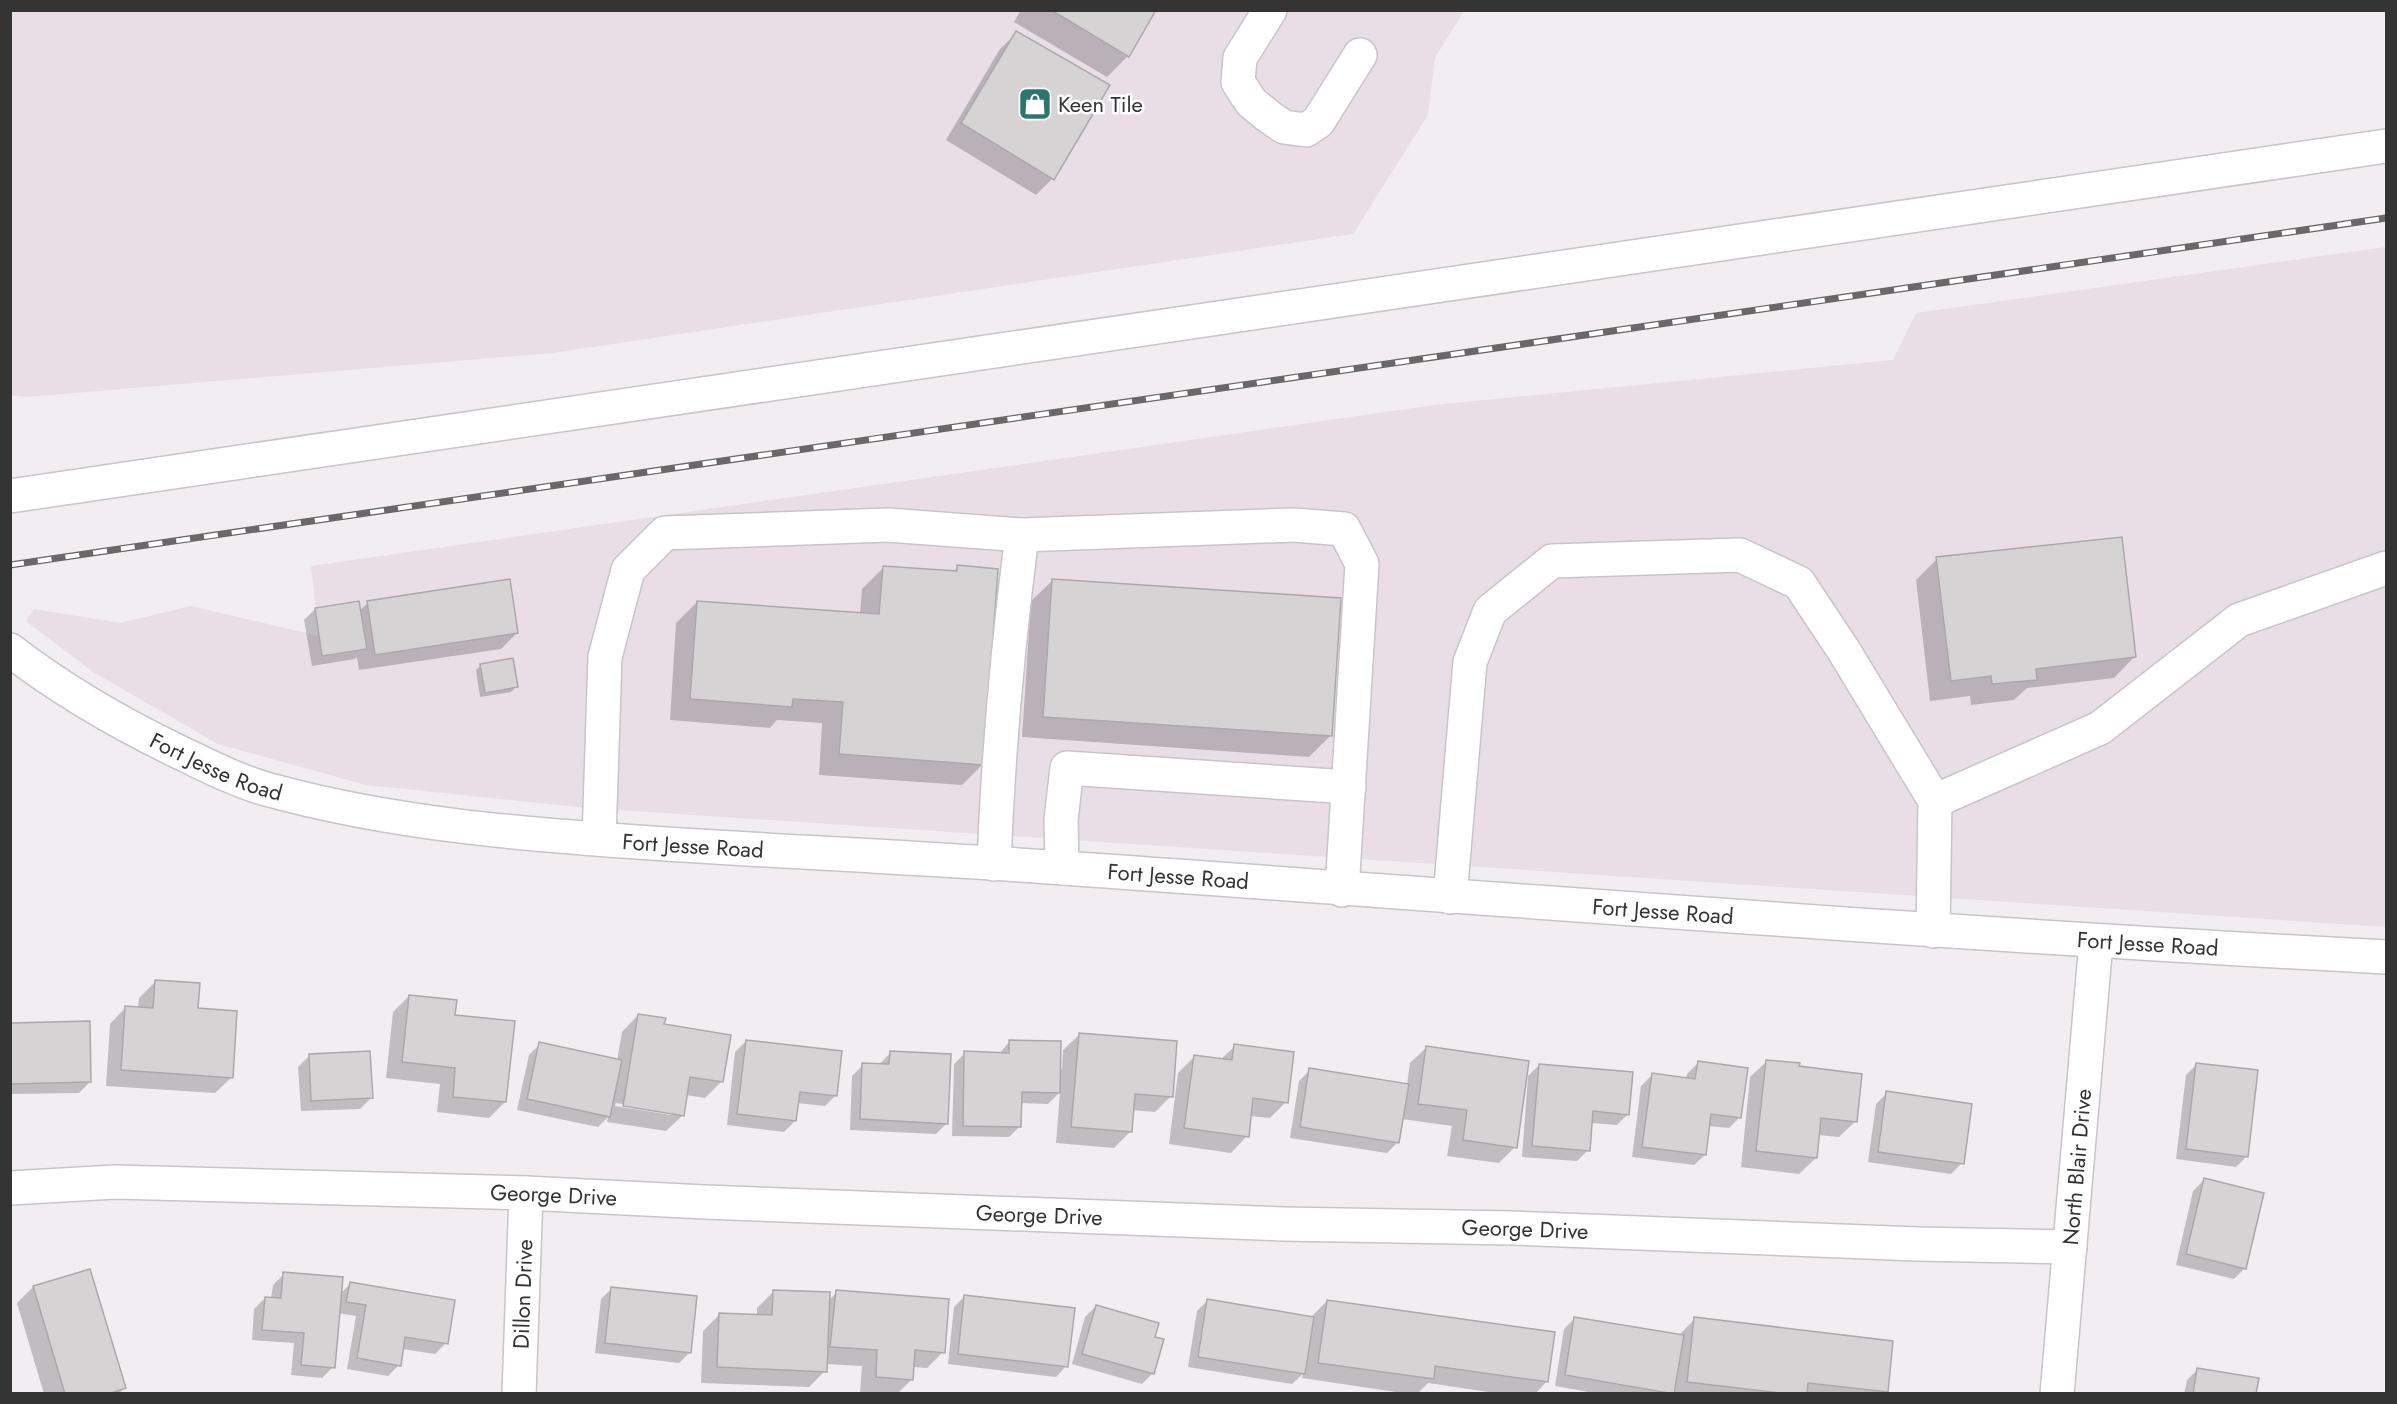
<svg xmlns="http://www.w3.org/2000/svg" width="2397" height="1404" viewBox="0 0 2397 1404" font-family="Jost,sans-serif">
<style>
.built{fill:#e9dee6}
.shadow{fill:#0003;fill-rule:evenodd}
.building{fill:#d6d3d5;stroke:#aba8aa;stroke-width:1.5}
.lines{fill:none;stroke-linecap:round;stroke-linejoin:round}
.minor-casing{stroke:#c8c5c7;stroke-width:36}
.minor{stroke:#fff;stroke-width:33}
.rail-casing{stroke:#696768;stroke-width:7}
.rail{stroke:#fff;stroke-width:4.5;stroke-dasharray:14;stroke-linecap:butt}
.labels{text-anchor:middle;stroke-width:5;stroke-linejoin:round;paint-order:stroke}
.poi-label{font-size:22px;fill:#353435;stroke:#fff;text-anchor:start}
.street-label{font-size:22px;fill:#353435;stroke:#fff}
</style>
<rect width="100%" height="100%" fill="#f1edf0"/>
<!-- built -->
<g class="built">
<polygon points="10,11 1464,11 1435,58 1428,115 1353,234 552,353 27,397 10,395"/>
<polygon points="2386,247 2386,927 588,808 366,785 218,744 93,672 26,621 34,609 120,623 191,606 319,636 311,566 1434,405 1893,360 1916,313"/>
</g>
<!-- shadow -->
<g class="shadow">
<polygon points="1021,10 1155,10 1128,56 1107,77 1014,22"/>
<polygon points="1017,33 1052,179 1036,195 946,140 1000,49"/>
<polygon points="1937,559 2135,656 2114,678 2027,688 2014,700 1971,705 1970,696 1930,701 1916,580"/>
<polygon points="958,567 983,764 962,785 819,775 822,723 777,720 770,728 670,720 676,623 697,602 860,614 862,589 883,568 952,573"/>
<polygon points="1053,580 1330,736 1309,757 1022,737 1031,601"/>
<polygon points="368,603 517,633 501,649 359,670 357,657 355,659 312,666 304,620 315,609 359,611"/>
<polygon points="481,665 516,687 511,692 480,697 476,670"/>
<polygon points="156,981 197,1010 232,1077 215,1093 106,1086 110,1024 126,1007 138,1008 139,998"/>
<polygon points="409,996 454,1016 505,1102 489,1118 437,1112 440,1084 386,1078 393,1012"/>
<path d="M 638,1015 L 663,1026 L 721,1082 L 705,1098 L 686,1095 L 683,1115 L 666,1131 L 607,1122 L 608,1117 L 598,1127 L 517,1110 L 529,1055 L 540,1044 L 617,1061 L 622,1032 ZM 616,1103 L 671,1112 L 671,1115 L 615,1106 Z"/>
<polygon points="10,1025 90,1082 79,1093 10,1094"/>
<polygon points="1080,1034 1171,1096 1155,1112 1132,1110 1130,1132 1114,1148 1056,1143 1060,1092 1048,1104 1020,1103 1020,1126 1009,1137 952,1136 954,1064 965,1053 999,1054 1010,1041 1062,1069 1063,1050"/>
<polygon points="746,1041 836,1095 825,1106 797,1103 795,1121 784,1132 727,1125 735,1052"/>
<polygon points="1235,1046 1286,1102 1270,1118 1250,1116 1247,1136 1231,1153 1169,1144 1178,1073 1194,1057 1220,1060"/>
<polygon points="1427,1047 1515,1147 1499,1163 1447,1156 1452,1126 1402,1119 1398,1142 1387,1153 1290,1138 1299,1081 1310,1070 1407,1085 1410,1063"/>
<polygon points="890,1053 947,1123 936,1134 850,1130 852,1076 863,1065 879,1065"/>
<polygon points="309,1056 371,1098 360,1109 301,1111 298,1067"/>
<polygon points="1767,1061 1798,1068 1856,1121 1839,1137 1818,1135 1816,1158 1799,1174 1741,1167 1750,1077"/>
<polygon points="1698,1063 1740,1117 1729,1128 1708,1126 1705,1155 1694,1165 1632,1157 1641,1086 1652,1075 1686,1079 1687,1074"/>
<polygon points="2197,1064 2247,1156 2236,1167 2176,1159 2186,1075"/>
<polygon points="1539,1065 1628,1114 1617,1125 1591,1123 1588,1150 1577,1161 1522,1157 1528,1076"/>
<polygon points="1887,1093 1962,1163 1951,1174 1868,1162 1876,1104"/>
<polygon points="2204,1180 2245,1268 2234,1279 2176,1265 2193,1191"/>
<polygon points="284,1274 340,1294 350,1284 446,1343 435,1354 402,1349 399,1365 388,1376 347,1369 356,1316 338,1313 333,1367 322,1378 291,1375 294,1343 252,1340 254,1309 265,1298 271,1299 273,1285"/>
<polygon points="33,1287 124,1388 119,1394 44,1394 17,1303"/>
<polygon points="612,1288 690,1352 679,1363 595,1353 601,1299"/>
<polygon points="774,1291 828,1301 837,1292 943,1352 927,1368 913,1367 912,1379 897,1394 860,1393 862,1366 825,1364 825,1371 809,1387 701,1383 703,1331 720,1314 757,1316 757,1308"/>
<polygon points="965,1296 1066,1366 1056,1377 948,1364 954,1307"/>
<polygon points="1208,1300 1310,1318 1327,1301 1547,1381 1535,1394 1502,1394 1428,1383 1417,1394 1409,1394 1302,1378 1303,1374 1292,1384 1188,1367 1197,1311"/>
<polygon points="1096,1306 1153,1338 1153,1373 1142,1384 1072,1364 1085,1317"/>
<polygon points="1575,1318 1679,1335 1695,1319 1886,1392 1884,1394 1600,1394 1555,1386 1564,1329"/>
<polygon points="2197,1370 2255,1394 2184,1394 2187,1380"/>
</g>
<!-- building -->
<g class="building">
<polygon points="1051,10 1156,10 1129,57"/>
<polygon points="1016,31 1110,85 1054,180 961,123"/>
<polygon points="2122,537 2136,657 2036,669 2037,680 1992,684 1991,676 1951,681 1936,557"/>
<polygon points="957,565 998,569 984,765 839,754 843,702 793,699 792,707 690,699 697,601 879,614 883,566 957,571"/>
<polygon points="510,579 518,633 375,655 367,601"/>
<polygon points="1052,579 1341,598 1332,736 1043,717"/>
<polygon points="359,601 367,649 322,656 315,608"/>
<polygon points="513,658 518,687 485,693 480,664"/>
<polygon points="155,980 200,983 198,1008 237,1011 233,1078 121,1070 125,1006 153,1008"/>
<polygon points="409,995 457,1000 455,1015 515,1021 506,1102 453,1097 455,1068 402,1062"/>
<polygon points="638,1014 666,1018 664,1024 731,1035 723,1082 690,1077 684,1116 623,1106"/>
<polygon points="90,1021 91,1082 10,1084 10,1023"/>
<polygon points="1079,1033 1177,1041 1173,1097 1135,1094 1132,1132 1071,1127"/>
<polygon points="746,1040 842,1051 837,1096 800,1092 796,1121 737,1114"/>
<polygon points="1009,1040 1061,1041 1060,1093 1022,1092 1021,1127 963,1126 964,1051 1009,1053"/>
<polygon points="539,1042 622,1060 610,1117 527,1099"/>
<polygon points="1234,1044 1294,1052 1288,1103 1253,1098 1249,1137 1184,1128 1194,1055 1232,1060"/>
<polygon points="1426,1046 1529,1061 1517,1148 1463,1140 1467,1110 1418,1104"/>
<polygon points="370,1051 373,1098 311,1101 309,1054"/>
<polygon points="890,1051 951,1054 948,1124 860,1119 862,1063 889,1064"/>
<polygon points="1766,1060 1800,1063 1799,1066 1862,1074 1857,1122 1821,1118 1817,1158 1756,1151"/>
<polygon points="1698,1061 1748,1068 1741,1118 1711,1114 1706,1155 1642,1147 1652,1073 1695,1079"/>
<polygon points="2196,1063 2258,1070 2248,1157 2186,1149"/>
<polygon points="1539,1064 1633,1072 1629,1115 1593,1111 1590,1151 1532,1146"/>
<polygon points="1309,1068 1409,1084 1399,1143 1300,1127"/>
<polygon points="1886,1091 1972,1104 1964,1164 1878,1152"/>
<polygon points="2204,1178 2264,1193 2246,1269 2186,1254"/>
<polygon points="90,1269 126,1388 109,1394 65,1394 33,1286"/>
<polygon points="283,1272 343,1277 335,1368 301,1365 304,1333 262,1330 265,1297 281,1298"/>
<polygon points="350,1282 455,1300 448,1344 405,1337 401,1366 357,1358 366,1305 346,1302"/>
<polygon points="611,1287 697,1296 691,1353 605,1343"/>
<polygon points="773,1290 830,1292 827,1372 717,1367 719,1313 772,1315"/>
<polygon points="836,1290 949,1299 945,1353 915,1350 913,1380 876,1377 877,1350 830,1347"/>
<polygon points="964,1295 1075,1308 1068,1367 958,1354"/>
<polygon points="1207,1299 1314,1317 1305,1374 1198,1357"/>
<polygon points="1327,1300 1555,1332 1548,1382 1435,1366 1434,1379 1318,1363"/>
<polygon points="1096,1305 1159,1323 1155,1337 1164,1339 1154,1374 1082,1354"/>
<polygon points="1574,1317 1684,1335 1674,1394 1565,1375"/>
<polygon points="1694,1317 1893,1341 1888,1392 1808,1383 1807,1394 1788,1394 1687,1382"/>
<polygon points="2197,1368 2259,1378 2256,1394 2193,1394"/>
</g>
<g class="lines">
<defs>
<g id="minor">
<polyline points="1270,10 1240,58 1238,82 1251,102 1268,116 1284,127 1306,130 1318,122 1360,55"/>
<polyline points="10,496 2386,146"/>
<path id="s1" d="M 10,650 C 62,690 119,723 177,751 C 206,765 235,780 266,789 C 392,824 521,834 651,843 C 788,852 926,858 1064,868 C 1505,899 1945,934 2386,957"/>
<polyline points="1935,801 2100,728 2239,620 2386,568"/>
<polyline points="599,839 605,657 628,570 665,533 888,525 1022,535 1294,525 1344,529 1362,564 1342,890"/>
<path d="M 994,864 C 998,754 1008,644 1022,535"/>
<polyline points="1062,868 1061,820 1067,768 1349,787"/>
<polyline points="1450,897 1470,662 1490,611 1552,561 1740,555 1799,583 1844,651 1935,801 1933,931"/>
<path id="s2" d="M 10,1188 L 115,1182 L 526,1193 L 705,1202 L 1283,1224 L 1513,1228 L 1917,1244 L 2070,1247"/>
<path id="s3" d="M 519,1394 L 526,1193"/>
<path id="s4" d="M 2057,1394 L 2096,942"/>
</g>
</defs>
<!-- minor casing -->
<use href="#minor" class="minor-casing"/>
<!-- minor -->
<use href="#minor" class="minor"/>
<defs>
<polyline id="rail" points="10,565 2386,218"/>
</defs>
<!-- rail casing -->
<use href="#rail" class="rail-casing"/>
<!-- rail -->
<use href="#rail" class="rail"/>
</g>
<!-- icons -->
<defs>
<symbol id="shop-square" viewBox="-11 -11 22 22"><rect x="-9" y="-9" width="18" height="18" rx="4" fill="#2e756d" stroke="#fff"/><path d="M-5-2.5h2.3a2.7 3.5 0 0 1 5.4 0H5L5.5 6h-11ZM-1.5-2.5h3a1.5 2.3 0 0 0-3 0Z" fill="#fff"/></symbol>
</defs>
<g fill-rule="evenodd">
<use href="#shop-square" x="1016" y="85" width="38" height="38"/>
</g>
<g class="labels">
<!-- poi labels -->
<g class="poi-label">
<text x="1058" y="112">Keen Tile</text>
</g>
<!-- street labels -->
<g class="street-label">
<text dy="8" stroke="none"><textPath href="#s1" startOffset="238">Fort Jesse Road</textPath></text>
<text dy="8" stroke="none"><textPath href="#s1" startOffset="724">Fort Jesse Road</textPath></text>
<text dy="8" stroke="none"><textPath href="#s1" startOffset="1210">Fort Jesse Road</textPath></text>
<text dy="8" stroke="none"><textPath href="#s1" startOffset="1696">Fort Jesse Road</textPath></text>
<text dy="8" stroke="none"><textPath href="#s1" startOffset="2182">Fort Jesse Road</textPath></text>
<text dy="8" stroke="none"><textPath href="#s4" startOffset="228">North Blair Drive</textPath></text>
<text dy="8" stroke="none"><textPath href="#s2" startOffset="544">George Drive</textPath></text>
<text dy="8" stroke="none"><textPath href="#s2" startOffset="1030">George Drive</textPath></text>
<text dy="8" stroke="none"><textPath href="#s2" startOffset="1516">George Drive</textPath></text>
<text dy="8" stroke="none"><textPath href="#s3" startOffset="100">Dillon Drive</textPath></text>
</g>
</g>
<!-- border -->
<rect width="2397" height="1404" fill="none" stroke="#353435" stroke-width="24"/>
</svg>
